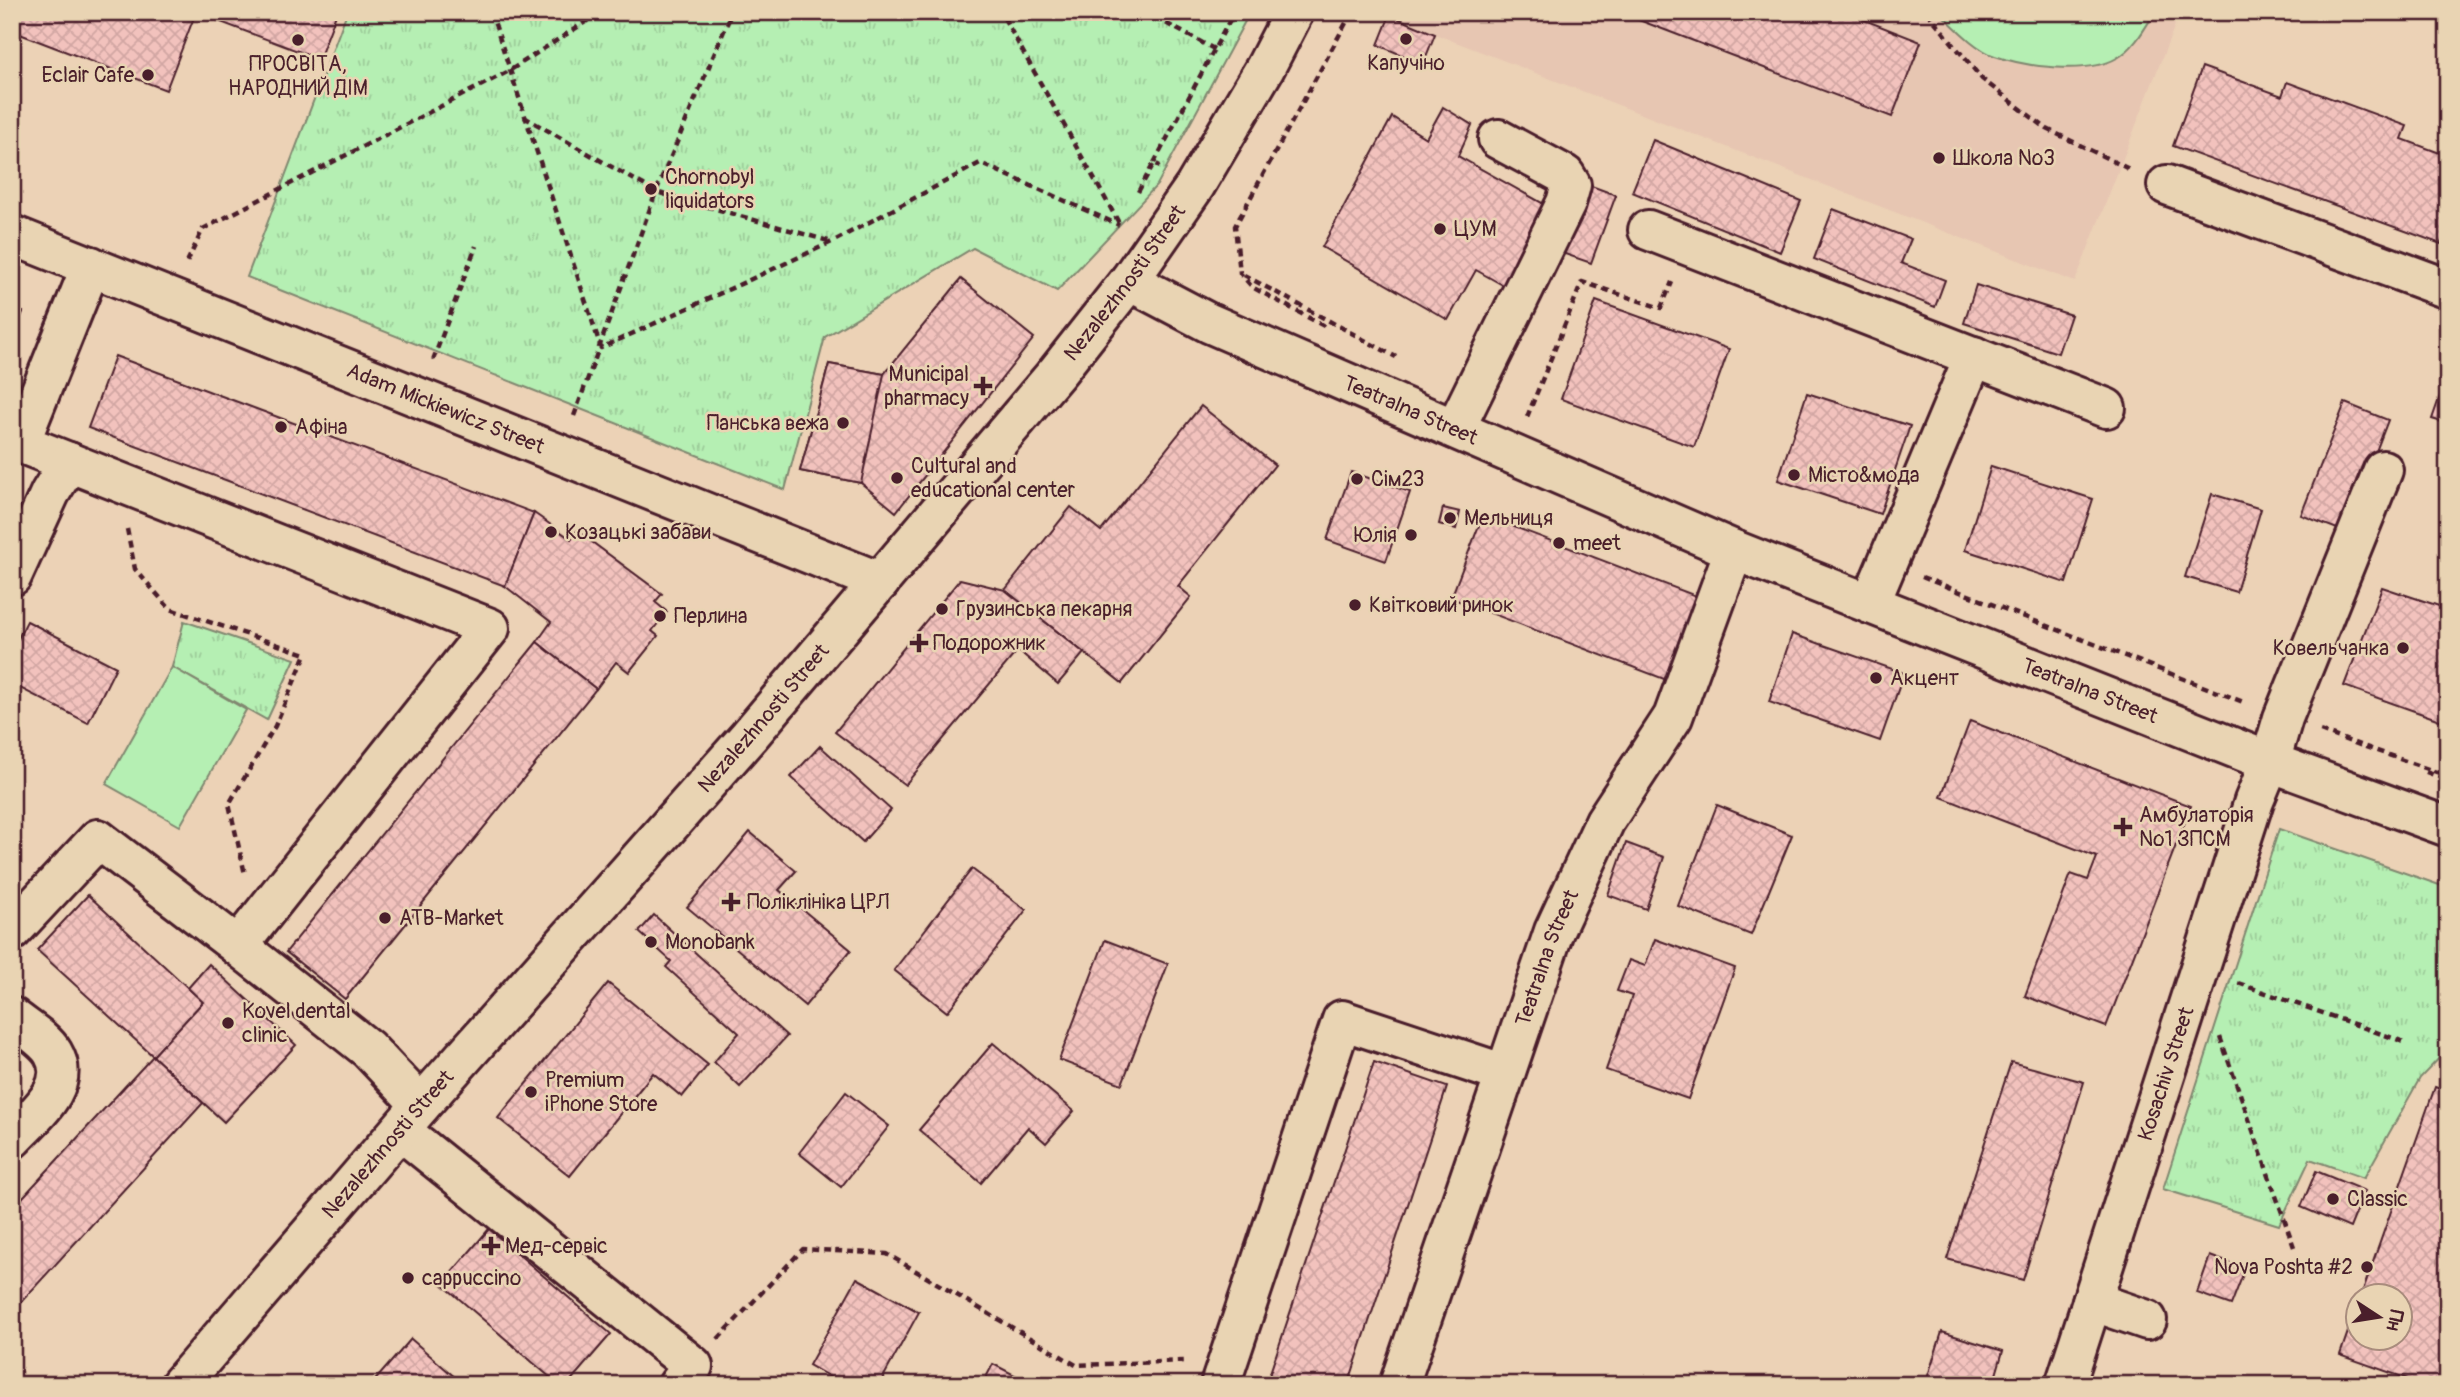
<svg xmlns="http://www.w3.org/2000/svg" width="2460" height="1397" viewBox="0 0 2460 1397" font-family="Pangolin,sans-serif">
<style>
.built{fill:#e7c6b2}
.park{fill:url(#park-tufts);stroke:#80876f;stroke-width:2}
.pitch{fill:#b5efb3;stroke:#80876f;stroke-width:2}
.building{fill:url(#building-cross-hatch);stroke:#4a1f2b;stroke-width:2}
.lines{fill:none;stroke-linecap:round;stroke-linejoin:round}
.minor-casing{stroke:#4a1f2b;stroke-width:44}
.major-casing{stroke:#4a1f2b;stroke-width:44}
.path{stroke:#4a1f2b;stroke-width:4.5;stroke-dasharray:7 5;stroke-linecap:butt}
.minor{stroke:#e9d4b3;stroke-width:38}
.major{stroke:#e9d4b3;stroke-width:38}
.poi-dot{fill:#4a1f2b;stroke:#e9d4b3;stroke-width:2.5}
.labels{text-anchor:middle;stroke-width:5;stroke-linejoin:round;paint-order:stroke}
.poi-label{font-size:21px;fill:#4a1f2b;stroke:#e9d4b3;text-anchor:start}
.street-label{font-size:21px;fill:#4a1f2b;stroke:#e9d4b3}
</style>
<defs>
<pattern id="park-tufts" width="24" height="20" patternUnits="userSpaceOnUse" patternTransform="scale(1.75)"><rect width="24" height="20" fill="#b5efb3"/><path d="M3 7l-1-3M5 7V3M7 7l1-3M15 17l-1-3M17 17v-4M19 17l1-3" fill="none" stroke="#9dcc9a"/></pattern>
<pattern id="building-cross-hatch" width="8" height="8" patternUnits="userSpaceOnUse" patternTransform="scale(1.75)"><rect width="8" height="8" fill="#f2c2bd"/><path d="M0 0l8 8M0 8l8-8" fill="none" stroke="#d1a6a3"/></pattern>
</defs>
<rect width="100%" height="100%" fill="#ecd2b6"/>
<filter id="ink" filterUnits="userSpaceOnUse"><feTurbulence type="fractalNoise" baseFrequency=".0143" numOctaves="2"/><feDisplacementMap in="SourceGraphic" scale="14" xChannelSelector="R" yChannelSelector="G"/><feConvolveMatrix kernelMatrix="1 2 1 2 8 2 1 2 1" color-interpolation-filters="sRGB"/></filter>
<g filter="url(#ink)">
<!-- built -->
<polygon class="built" points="1391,12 2180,12 2075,282 1435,34 1390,15"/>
<!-- park -->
<g class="park">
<polygon points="347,12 1250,12 1157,185 1057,291 973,248 825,337 785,490 247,277"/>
<polygon points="184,621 295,659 267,720 172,667"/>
<polygon points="2279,829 2448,888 2448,1049 2420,1078 2364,1178 2310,1159 2279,1225 2163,1189"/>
</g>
<!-- pitch -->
<g class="pitch">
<path d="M 1939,12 L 2155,12 C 2145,28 2134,49 2117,58 C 2088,75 2026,67 1995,56 C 1975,49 1954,26 1939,12 Z"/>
<polygon points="172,667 246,710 180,826 106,784"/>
</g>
<!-- building -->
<g class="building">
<polygon points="12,12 196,12 166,90 12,31"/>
<polygon points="221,12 337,12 319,59 218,21"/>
<polygon points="1618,12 1844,12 1921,42 1892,117"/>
<polygon points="1390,15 1435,34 1423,64 1378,45"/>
<polygon points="2202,67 2282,96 2287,82 2407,126 2402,139 2448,156 2448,224 2441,244 2173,146"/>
<polygon points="1443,107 1472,125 1458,156 1558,212 1515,292 1476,270 1448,320 1322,247 1392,117 1426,138"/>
<polygon points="1653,140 1801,201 1780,252 1632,192"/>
<polygon points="1578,181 1616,195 1591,263 1553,250"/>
<polygon points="1833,209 1911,239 1901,263 1945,280 1935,307 1814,259"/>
<polygon points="961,279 1034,338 896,512 861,483 800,471 829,364 884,374"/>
<polygon points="1976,285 2071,315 2058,353 1964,323"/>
<polygon points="1596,301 1729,349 1694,447 1561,399"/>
<polygon points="12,308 23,312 12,339"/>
<polygon points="115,356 534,513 505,586 88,428"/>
<polygon points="829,364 884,374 861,483 800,471"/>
<polygon points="2448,373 2448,424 2432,419"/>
<polygon points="1807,393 1910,426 1880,514 1778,480"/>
<polygon points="2345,403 2388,420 2345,532 2301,515"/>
<polygon points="1201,406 1275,465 1178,586 1191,597 1122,683 1005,590 1071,507 1101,531"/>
<polygon points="1991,466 2093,499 2066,583 1965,550"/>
<polygon points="1351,472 1410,492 1386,561 1327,540"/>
<polygon points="2212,494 2261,509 2236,592 2185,577"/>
<polygon points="1443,508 1460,512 1456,529 1439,524"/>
<polygon points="534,513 571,539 577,531 662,594 655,602 667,612 652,631 658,636 629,672 616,662 596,689 537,642 551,622 505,586"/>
<polygon points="1483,515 1704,599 1672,682 1451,598"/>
<polygon points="960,579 1005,590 1084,653 1058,684 1018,650 905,785 835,732"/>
<polygon points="2382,587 2448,609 2448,723 2344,686"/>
<polygon points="27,621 116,667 88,723 12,684 12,650"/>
<polygon points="1792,634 1904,673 1880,741 1769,702"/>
<polygon points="537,642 596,689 345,999 286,952"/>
<polygon points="1970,721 2191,806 2106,1027 2025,996 2071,874 2088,880 2097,857 1941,797"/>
<polygon points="820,746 891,810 863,842 791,777"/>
<polygon points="1717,805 1792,835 1751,935 1678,906"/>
<polygon points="750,832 796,871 779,890 851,950 805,1006 687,907"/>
<polygon points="1626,843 1664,857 1646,909 1608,895"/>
<polygon points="972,869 1026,910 947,1012 894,970"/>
<polygon points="88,895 203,1002 153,1056 37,950"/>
<polygon points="654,915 787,1036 740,1087 714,1062 739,1033 666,967 671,961 639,932"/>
<polygon points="1655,939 1735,968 1688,1099 1606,1070 1632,996 1617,991 1629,960 1645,966"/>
<polygon points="1105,940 1168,964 1122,1084 1059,1060"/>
<polygon points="209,964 296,1045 224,1122 153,1056 203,1002 188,988"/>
<polygon points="608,983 708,1065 682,1097 653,1073 570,1176 498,1118"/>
<polygon points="993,1043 1074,1111 1046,1143 1028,1127 981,1183 919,1130"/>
<polygon points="153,1056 203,1103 12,1312 12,1209"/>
<polygon points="1374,1062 1447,1087 1348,1385 1266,1385"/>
<polygon points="2011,1062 2084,1082 2023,1280 1947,1259"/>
<polygon points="2435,1087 2448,1092 2448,1385 2425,1385 2340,1355 2358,1303 2358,1338 2400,1338 2400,1296 2361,1296"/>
<polygon points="846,1092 889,1126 841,1187 799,1153"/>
<polygon points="2316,1171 2365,1191 2350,1228 2301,1207"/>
<polygon points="489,1229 611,1334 567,1385 559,1385 442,1284"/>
<polygon points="2210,1256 2245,1269 2231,1305 2197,1293"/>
<polygon points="857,1278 919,1312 879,1385 844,1385 809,1365"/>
<polygon points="1942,1332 2003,1351 1993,1385 1925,1385"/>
<polygon points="411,1339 464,1385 371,1385"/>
<polygon points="993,1364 1028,1382 1026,1385 982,1385"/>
</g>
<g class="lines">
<defs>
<g id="minor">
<polyline points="2167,185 2448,289"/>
<polyline points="1648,230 2106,408"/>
<path id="s1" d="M 12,235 L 880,582"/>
<polyline points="91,266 20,443 490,628 238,946 368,1049 421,1105"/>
<path id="s2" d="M 1129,281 L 1209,323 L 1734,550 L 2270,762 L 2448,827"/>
<polyline points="1455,429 1566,203 1571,185 1565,175 1498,139"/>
<polyline points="12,576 50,493 69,462"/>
<polyline points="1870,604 1974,356"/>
<polyline points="12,931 98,839 238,946"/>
<path d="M 12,1017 C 24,1027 45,1039 53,1053 C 73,1087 33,1116 12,1139"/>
<polyline points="400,1130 693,1366 678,1385"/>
<polyline points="2092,1301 2147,1320"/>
<polyline points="1220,1385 1342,1020 1505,1074"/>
<path id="s3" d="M 1399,1385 L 1554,931 L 1605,821 L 1673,717 L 1734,550"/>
<path id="s4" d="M 2065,1385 L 2254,801 L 2270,762 L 2283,718 L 2383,470"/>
</g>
<g id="major">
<path id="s5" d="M 180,1385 L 421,1105 L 749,736 L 1058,371 L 1129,281 L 1195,186 L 1265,68 L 1294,12"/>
</g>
</defs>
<!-- minor casing -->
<use href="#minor" class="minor-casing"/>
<!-- major casing -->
<use href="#major" class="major-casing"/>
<!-- path -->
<g class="path">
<polyline points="491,12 601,348 832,242 980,163 1119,225"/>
<polyline points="993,12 1004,18 1119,223"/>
<polyline points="1145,12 1214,49"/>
<polyline points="1927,12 1982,79 2047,129 2131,170"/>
<polyline points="1004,18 1008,12"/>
<polyline points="524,117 656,192 832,242"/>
<polyline points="1154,163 1234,12"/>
<polyline points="1138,192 1154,163 1160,166"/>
<polyline points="187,262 203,229 509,71 601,12"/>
<polyline points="1244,275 1396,357"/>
<polyline points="1324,326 1252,287 1240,273 1235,226 1352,12"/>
<polyline points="433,360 476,246"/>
<polyline points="574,416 656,192 732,12"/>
<polyline points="1527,417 1582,282 1661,308 1672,282"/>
<polyline points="127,529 135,569 170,609 306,654 275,726 229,804 245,874"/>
<polyline points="1922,577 2246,703"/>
<polyline points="2320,731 2448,776"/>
<polyline points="2426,772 2448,780"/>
<polyline points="2238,983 2407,1043"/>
<polyline points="2220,1037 2294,1247"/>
<polyline points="718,1339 803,1249 887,1254 1076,1365 1187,1361"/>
</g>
<!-- minor -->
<use href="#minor" class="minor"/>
<!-- major -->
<use href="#major" class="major"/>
</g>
</g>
<!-- markers -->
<g class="poi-dot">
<circle cx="1406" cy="39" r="7"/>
<circle cx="298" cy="40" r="7"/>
<circle cx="148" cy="75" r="7"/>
<circle cx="1939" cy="158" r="7"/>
<circle cx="651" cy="189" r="7"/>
<circle cx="1440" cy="229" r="7"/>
<path d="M979.5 375.5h7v7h7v7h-7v7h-7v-7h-7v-7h7z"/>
<circle cx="843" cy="423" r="7"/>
<circle cx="281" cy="427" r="7"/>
<circle cx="1794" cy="475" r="7"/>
<circle cx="897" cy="478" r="7"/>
<circle cx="1357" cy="479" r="7"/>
<circle cx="1450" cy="518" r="7"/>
<circle cx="551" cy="532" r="7"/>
<circle cx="1411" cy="535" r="7"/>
<circle cx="1559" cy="543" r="7"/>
<circle cx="1355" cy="605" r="7"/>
<circle cx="942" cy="609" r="7"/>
<circle cx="660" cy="616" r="7"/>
<path d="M915.5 632.5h7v7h7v7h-7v7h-7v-7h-7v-7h7z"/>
<circle cx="2403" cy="648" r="7"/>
<circle cx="1876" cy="678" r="7"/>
<path d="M2119.5 816.5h7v7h7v7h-7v7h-7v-7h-7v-7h7z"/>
<path d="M727.5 891.5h7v7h7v7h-7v7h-7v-7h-7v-7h7z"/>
<circle cx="385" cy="918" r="7"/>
<circle cx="651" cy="942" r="7"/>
<circle cx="228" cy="1023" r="7"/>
<circle cx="531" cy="1092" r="7"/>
<circle cx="2333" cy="1199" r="7"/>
<path d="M487.5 1235.5h7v7h7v7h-7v7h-7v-7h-7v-7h7z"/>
<circle cx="2367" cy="1267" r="7"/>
<circle cx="408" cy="1278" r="7"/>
</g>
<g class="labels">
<!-- poi labels -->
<g class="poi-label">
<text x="1406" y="70" text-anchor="middle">Капучіно</text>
<text x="298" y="71" text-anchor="middle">ПРОСВІТА,<tspan x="298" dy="24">НАРОДНИЙ ДІМ</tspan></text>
<text x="134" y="82" text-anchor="end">Eclair Cafe</text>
<text x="1953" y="165">Школа №3</text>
<text x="665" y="184">Chornobyl<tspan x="665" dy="24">liquidators</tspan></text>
<text x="1454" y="236">ЦУМ</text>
<text x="969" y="381" text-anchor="end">Municipal<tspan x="969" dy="24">pharmacy</tspan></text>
<text x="829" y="430" text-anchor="end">Панська вежа</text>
<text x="295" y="434">Афіна</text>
<text x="911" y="473">Cultural and<tspan x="911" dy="24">educational center</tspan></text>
<text x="1808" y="482">Місто&amp;мода</text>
<text x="1371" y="486">Сім23</text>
<text x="1464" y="525">Мельниця</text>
<text x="565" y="539">Козацькі забави</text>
<text x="1397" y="542" text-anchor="end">Юлія</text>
<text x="1573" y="550">meet</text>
<text x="1369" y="612">Квітковий ринок</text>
<text x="956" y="616">Грузинська пекарня</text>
<text x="674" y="623">Перлина</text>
<text x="933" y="650">Подорожник</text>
<text x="2389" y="655" text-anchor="end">Ковельчанка</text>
<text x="1890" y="685">Акцент</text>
<text x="2139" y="822">Амбулаторія<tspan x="2139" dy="24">№1 ЗПСМ</tspan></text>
<text x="747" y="909">Поліклініка ЦРЛ</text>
<text x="399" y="925">ATB-Market</text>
<text x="665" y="949">Monobank</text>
<text x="242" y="1018">Kovel dental<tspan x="242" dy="24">clinic</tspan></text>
<text x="545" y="1087">Premium<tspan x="545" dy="24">iPhone Store</tspan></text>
<text x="2347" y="1206">Classic</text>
<text x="505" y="1253">Мед-сервіс</text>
<text x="2353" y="1274" text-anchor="end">Nova Poshta #2</text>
<text x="422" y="1285">cappuccino</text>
</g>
<!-- street labels -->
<g class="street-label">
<text dy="7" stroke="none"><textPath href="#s5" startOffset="1452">Nezalezhnosti Street</textPath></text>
<text dy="7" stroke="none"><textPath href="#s1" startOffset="467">Adam Mickiewicz Street</textPath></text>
<text dy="7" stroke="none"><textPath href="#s2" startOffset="310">Teatralna Street</textPath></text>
<text dy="7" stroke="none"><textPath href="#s2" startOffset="1045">Teatralna Street</textPath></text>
<text dy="7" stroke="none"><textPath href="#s5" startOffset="886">Nezalezhnosti Street</textPath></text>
<text dy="7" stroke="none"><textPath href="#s3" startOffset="452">Teatralna Street</textPath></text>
<text dy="7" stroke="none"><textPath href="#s4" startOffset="327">Kosachiv Street</textPath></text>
<text dy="7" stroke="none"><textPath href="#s5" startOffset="318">Nezalezhnosti Street</textPath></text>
</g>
</g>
<!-- margin -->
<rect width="2460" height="1397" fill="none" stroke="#e9d4b3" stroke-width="42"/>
<rect x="21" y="21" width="2418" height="1355" fill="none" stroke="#4a1f2b" stroke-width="2.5" filter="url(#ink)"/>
<!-- north arrow -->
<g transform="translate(2379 1317) rotate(102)"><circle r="33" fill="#e9d4b3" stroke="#a98c7d" stroke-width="2"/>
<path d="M0-5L12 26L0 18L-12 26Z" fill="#4a1f2b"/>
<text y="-10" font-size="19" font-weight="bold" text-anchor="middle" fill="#4a1f2b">Пн</text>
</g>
</svg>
